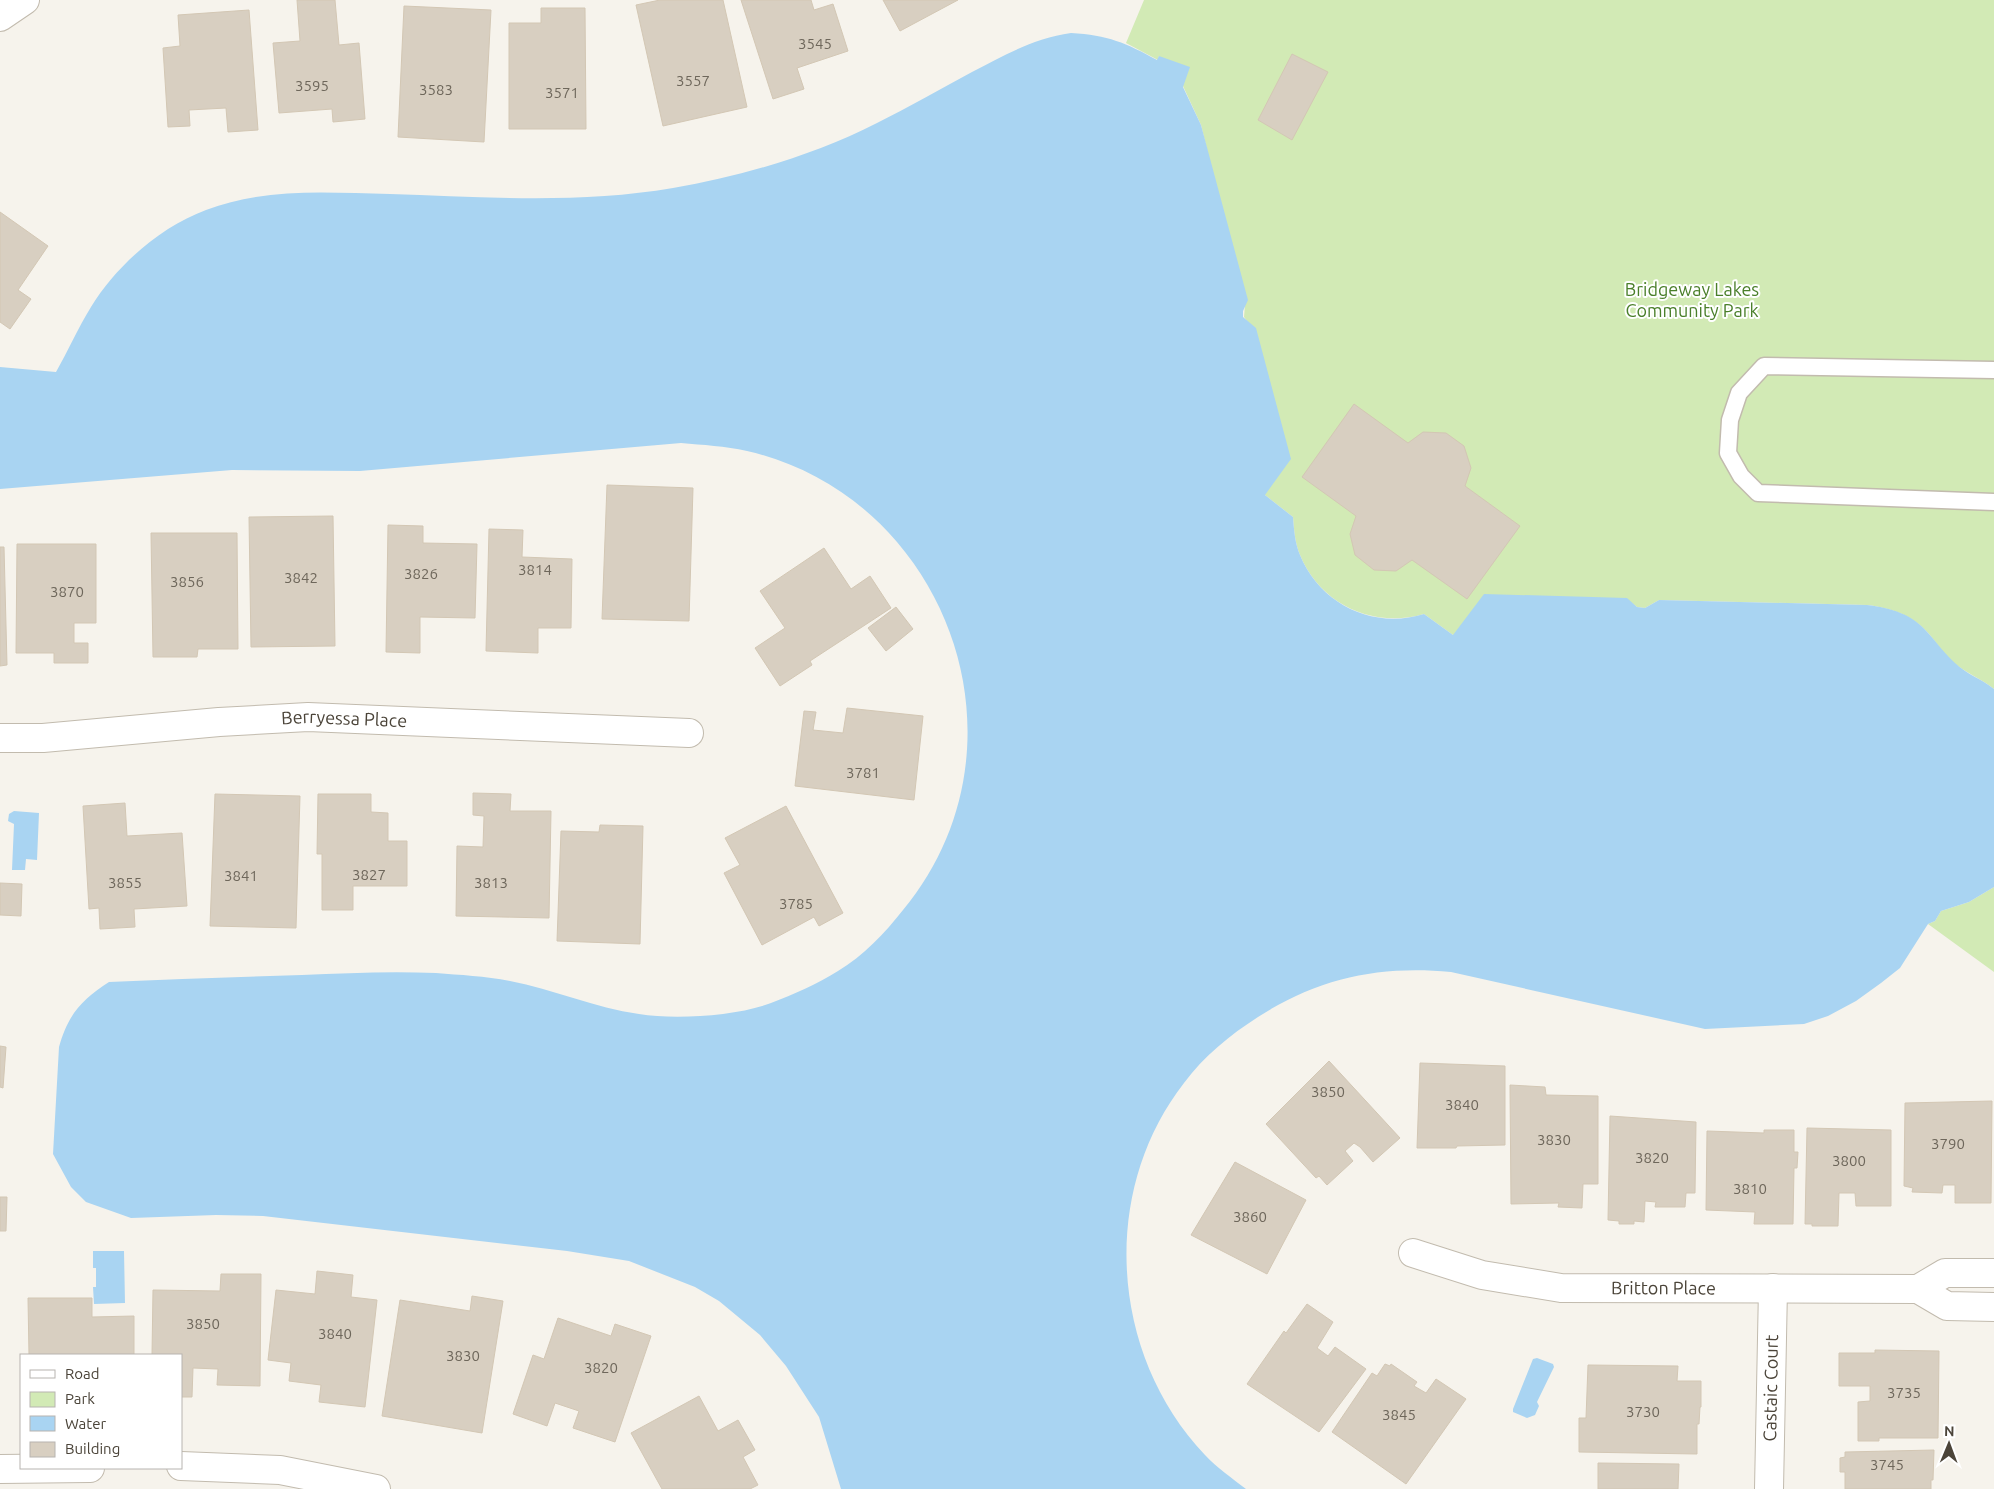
<svg xmlns="http://www.w3.org/2000/svg" width="1994" height="1489" viewBox="0 0 1994 1489" font-family="Ubuntu,sans-serif">
<style>
.green{fill:#d2eab5}
.water{fill:#a9d4f2}
.building{fill:#d8cfc1;stroke:#d3c7b4}
.lines{fill:none;stroke-linecap:round;stroke-linejoin:round}
.service-casing{stroke:#c2bbae;stroke-width:19}
.minor-casing{stroke:#c2bbae;stroke-width:30}
.service{stroke:#fff;stroke-width:16}
.minor{stroke:#fff;stroke-width:28}
.labels{text-anchor:middle;stroke-width:4;stroke-linejoin:round;paint-order:stroke}
.number-label{font-size:15px;fill:#6e675b}
.park-label{font-size:18px;fill:#4a7f2a;stroke:#fff}
.street-label{font-size:18px;fill:#4b4439;stroke:#fff}
</style>
<rect width="100%" height="100%" fill="#f6f3ec"/>
<!-- green -->
<g class="green">
<path d="M 1144,0 L 1994,0 L 1994,689 C 1983,680 1969,674 1958,666 C 1945,658 1939,645 1929,634 C 1913,615 1891,608 1867,605 L 1659,600 L 1645,608 L 1637,607 L 1632,603 L 1453,635 L 1424,614 C 1373,629 1320,604 1300,555 C 1295,543 1294,530 1293,517 L 1265,495 L 1250,325 L 1244,317 L 1245,305 L 1201,125 L 1183,86 L 1159,56 L 1158,60 L 1126,43 Z"/>
<polygon points="1994,887 1994,972 1928,924 1935,921 1941,911 1969,902"/>
</g>
<!-- water -->
<g class="water">
<path d="M 1071,33 C 1108,35 1126,43 1157,60 L 1159,56 L 1190,67 L 1183,87 L 1201,125 L 1248,300 L 1243,311 L 1243,317 L 1256,328 L 1291,459 L 1265,495 L 1293,517 C 1294,530 1295,543 1300,555 C 1320,604 1373,630 1424,614 L 1453,635 L 1484,594 L 1627,598 L 1637,607 L 1645,608 L 1659,600 L 1867,605 C 1891,608 1913,614 1929,634 C 1938,644 1945,654 1955,663 C 1966,674 1982,679 1994,689 L 1994,887 L 1969,902 L 1941,911 L 1935,921 L 1928,924 L 1900,968 L 1881,983 L 1856,1001 L 1828,1016 L 1804,1024 L 1705,1029 L 1451,972 C 1380,965 1318,978 1258,1017 C 1230,1035 1204,1056 1184,1083 C 1099,1192 1110,1355 1205,1455 C 1217,1468 1232,1478 1246,1489 L 841,1489 L 819,1417 L 786,1366 L 760,1335 L 719,1301 L 695,1287 L 629,1261 L 567,1251 L 263,1216 L 216,1215 L 131,1218 L 86,1202 L 71,1187 L 53,1154 L 59,1047 C 68,1015 81,1000 109,982 C 173,979 238,977 302,975 C 347,973 391,971 436,973 C 460,975 485,976 510,981 C 553,989 595,1008 639,1014 C 675,1020 737,1016 771,1003 C 795,994 817,984 838,971 C 863,956 885,933 903,910 C 993,802 987,648 897,542 C 859,497 805,464 747,451 C 725,446 703,445 681,443 L 360,471 L 232,470 L 0,489 L 0,367 L 56,372 C 68,351 78,328 91,307 C 116,266 160,227 206,210 C 266,187 328,193 390,194 C 484,197 580,204 673,188 C 743,176 814,155 877,123 C 909,107 940,89 972,72 C 1005,55 1034,38 1071,33 Z"/>
<polygon points="14,811 39,813 37,860 26,859 25,870 12,870 14,824 8,821 9,814"/>
<polygon points="93,1251 124,1251 125,1303 94,1304 93,1287 96,1287 96,1268 93,1268"/>
<polygon points="1537,1358 1553,1364 1554,1367 1537,1402 1539,1406 1535,1415 1527,1418 1513,1412 1513,1409 1533,1359"/>
</g>
<!-- building -->
<g class="building">
<polygon points="297,0 335,0 339,45 359,43 365,119 333,122 332,109 279,113 273,43 300,41"/>
<polygon points="660,0 723,0 747,107 663,126 636,5"/>
<polygon points="741,0 811,0 814,10 833,4 848,51 797,68 804,89 773,99"/>
<polygon points="883,0 958,0 900,31"/>
<polygon points="404,6 491,10 484,142 398,137"/>
<polygon points="541,8 585,8 586,129 509,129 509,23 541,23"/>
<polygon points="249,10 258,130 228,132 226,108 189,110 190,126 168,127 163,48 180,46 178,15"/>
<polygon points="1292,54 1328,72 1292,140 1258,120"/>
<polygon points="0,212 48,246 18,290 31,299 10,329 0,322"/>
<polygon points="1354,404 1408,443 1423,432 1446,433 1464,446 1471,468 1465,486 1520,526 1467,599 1412,560 1396,571 1374,570 1355,555 1350,534 1356,516 1302,477"/>
<polygon points="607,485 693,488 689,621 602,619"/>
<polygon points="333,516 335,646 251,647 249,517"/>
<polygon points="388,525 423,526 423,543 477,544 475,618 420,617 420,653 386,652"/>
<polygon points="489,529 523,530 522,557 572,559 571,628 538,628 538,653 486,651"/>
<polygon points="151,533 237,533 238,649 198,649 197,657 153,657"/>
<polygon points="17,544 96,544 96,623 74,623 74,643 88,643 88,663 54,663 54,653 16,653"/>
<polygon points="0,547 4,547 7,665 0,666"/>
<polygon points="824,548 851,589 870,576 891,608 810,661 812,665 780,686 755,648 785,628 760,591"/>
<polygon points="896,607 913,629 886,651 868,628"/>
<polygon points="847,708 923,716 914,800 795,786 804,711 816,712 813,730 843,733"/>
<polygon points="473,793 511,794 510,811 551,811 549,918 456,916 457,846 483,847 484,816 473,815"/>
<polygon points="215,794 300,796 296,928 210,926"/>
<polygon points="318,794 371,794 371,812 388,813 388,841 407,841 407,886 353,886 353,910 322,910 322,854 317,854"/>
<polygon points="125,803 127,836 182,833 187,906 134,909 135,927 100,929 99,908 89,909 83,806"/>
<polygon points="786,806 843,913 819,926 814,917 762,945 724,873 740,865 725,838"/>
<polygon points="600,825 643,826 640,944 557,941 561,831 599,832"/>
<polygon points="0,883 22,884 21,916 0,915"/>
<polygon points="0,1046 6,1047 3,1088 0,1087"/>
<polygon points="1329,1061 1400,1138 1373,1162 1360,1147 1354,1143 1345,1151 1353,1161 1327,1185 1319,1176 1316,1178 1266,1124"/>
<polygon points="1420,1063 1505,1066 1505,1145 1457,1146 1456,1148 1417,1148"/>
<polygon points="1510,1085 1545,1087 1546,1095 1598,1096 1598,1184 1583,1184 1582,1208 1558,1207 1559,1203 1511,1204"/>
<polygon points="1992,1101 1991,1203 1955,1203 1955,1185 1943,1185 1942,1193 1912,1192 1913,1188 1904,1186 1905,1103"/>
<polygon points="1610,1116 1696,1122 1695,1193 1686,1193 1685,1207 1655,1207 1656,1202 1645,1201 1644,1222 1634,1221 1634,1224 1619,1224 1619,1221 1608,1220"/>
<polygon points="1807,1128 1891,1130 1891,1206 1856,1206 1855,1193 1839,1193 1838,1226 1812,1226 1812,1224 1805,1224"/>
<polygon points="1764,1130 1794,1130 1794,1152 1798,1152 1797,1168 1794,1168 1793,1224 1754,1224 1755,1212 1706,1210 1707,1131 1764,1133"/>
<polygon points="1235,1162 1306,1200 1267,1274 1191,1235"/>
<polygon points="0,1197 7,1197 6,1231 0,1231"/>
<polygon points="317,1271 353,1275 351,1297 377,1300 365,1407 319,1402 321,1385 289,1381 291,1363 268,1360 276,1290 315,1294"/>
<polygon points="221,1274 261,1274 260,1386 217,1385 218,1369 193,1368 192,1397 181,1397 181,1355 152,1355 153,1290 220,1291"/>
<polygon points="472,1296 503,1301 482,1433 382,1416 400,1300 470,1311"/>
<polygon points="28,1298 92,1298 92,1317 134,1316 134,1355 29,1355"/>
<polygon points="1307,1304 1333,1322 1317,1348 1328,1356 1335,1347 1366,1369 1319,1432 1247,1384 1284,1331 1286,1333"/>
<polygon points="558,1318 611,1336 615,1324 651,1336 615,1442 573,1428 579,1411 555,1403 547,1426 513,1414 533,1355 544,1359"/>
<polygon points="1875,1350 1939,1351 1938,1438 1879,1438 1879,1441 1858,1441 1858,1402 1870,1401 1870,1386 1839,1386 1839,1353 1875,1353"/>
<polygon points="1385,1364 1390,1366 1391,1364 1417,1382 1414,1386 1426,1393 1436,1379 1466,1399 1406,1484 1332,1432 1372,1373 1377,1376"/>
<polygon points="1588,1365 1678,1366 1677,1381 1701,1381 1701,1407 1700,1407 1699,1424 1697,1424 1697,1454 1579,1452 1579,1418 1586,1418"/>
<polygon points="699,1396 718,1431 738,1420 755,1450 743,1457 758,1485 750,1489 662,1489 631,1433"/>
<polygon points="1934,1450 1933,1480 1931,1480 1931,1489 1845,1489 1845,1472 1840,1472 1840,1458 1845,1457 1845,1452"/>
<polygon points="1598,1463 1679,1464 1678,1489 1598,1489"/>
</g>
<g class="lines">
<defs>
<polyline id="service" points="1994,370 1764,366 1739,393 1730,420 1728,453 1741,476 1758,493 1994,502"/>
<g id="minor">
<polyline points="0,17 25,0"/>
<path id="s1" d="M 0,738 L 43,738 L 219,722 L 308,717 L 689,733"/>
<path id="s2" d="M 1413,1253 L 1482,1275 L 1561,1288 L 1918,1289"/>
<polyline points="1994,1273 1945,1273 1918,1289 1947,1306 1994,1307"/>
<polyline points="181,1466 280,1470 376,1489"/>
<polyline points="0,1469 90,1468"/>
<path id="s3" d="M 1769,1489 L 1773,1288"/>
</g>
</defs>
<!-- service casing -->
<use href="#service" class="service-casing"/>
<!-- minor casing -->
<use href="#minor" class="minor-casing"/>
<!-- service -->
<use href="#service" class="service"/>
<!-- minor -->
<use href="#minor" class="minor"/>
</g>
<g class="labels">
<!-- number labels -->
<g class="number-label">
<text x="815" y="49">3545</text>
<text x="693" y="86">3557</text>
<text x="312" y="91">3595</text>
<text x="436" y="95">3583</text>
<text x="562" y="98">3571</text>
<text x="535" y="575">3814</text>
<text x="421" y="579">3826</text>
<text x="301" y="583">3842</text>
<text x="187" y="587">3856</text>
<text x="67" y="597">3870</text>
<text x="863" y="778">3781</text>
<text x="369" y="880">3827</text>
<text x="241" y="881">3841</text>
<text x="125" y="888">3855</text>
<text x="491" y="888">3813</text>
<text x="796" y="909">3785</text>
<text x="1328" y="1097">3850</text>
<text x="1462" y="1110">3840</text>
<text x="1554" y="1145">3830</text>
<text x="1948" y="1149">3790</text>
<text x="1652" y="1163">3820</text>
<text x="1849" y="1166">3800</text>
<text x="1750" y="1194">3810</text>
<text x="1250" y="1222">3860</text>
<text x="203" y="1329">3850</text>
<text x="335" y="1339">3840</text>
<text x="463" y="1361">3830</text>
<text x="601" y="1373">3820</text>
<text x="1904" y="1398">3735</text>
<text x="1643" y="1417">3730</text>
<text x="1399" y="1420">3845</text>
<text x="1887" y="1470">3745</text>
</g>
<!-- park labels -->
<g class="park-label">
<text x="1692" y="296">Bridgeway Lakes<tspan x="1692" dy="21">Community Park</tspan></text>
</g>
<!-- street labels -->
<g class="street-label">
<text dy="6" stroke="none"><textPath href="#s1" startOffset="345">Berryessa Place</textPath></text>
<text dy="6" stroke="none"><textPath href="#s2" startOffset="255">Britton Place</textPath></text>
<text dy="6" stroke="none"><textPath href="#s3" startOffset="101">Castaic Court</textPath></text>
</g>
</g>
<!-- legend -->
<rect x="20" y="1354" width="162" height="115" fill="#ffffff" stroke="#b7b4b0"/>
<rect x="30" y="1370" width="25" height="8" fill="#ffffff" stroke="#b7b4b0"/>
<text x="65" y="1379" font-size="15" fill="#4b4439">Road</text>
<rect x="30" y="1392" width="25" height="15" fill="#d2eab5" stroke="#b7b4b0"/>
<text x="65" y="1404" font-size="15" fill="#4b4439">Park</text>
<rect x="30" y="1416" width="25" height="15" fill="#a9d4f2" stroke="#b7b4b0"/>
<text x="65" y="1429" font-size="15" fill="#4b4439">Water</text>
<rect x="30" y="1442" width="25" height="15" fill="#d8cfc1" stroke="#b7b4b0"/>
<text x="65" y="1454" font-size="15" fill="#4b4439">Building</text>
<!-- north arrow -->
<g transform="translate(1949 1444) rotate(1)" stroke="#ffffff" stroke-width="4" paint-order="stroke">
<path d="M0-4L9 19L0 12L-9 19Z" fill="#4b4439"/>
<text y="-8" font-size="14" font-weight="bold" text-anchor="middle" fill="#4b4439">N</text>
</g>
</svg>
